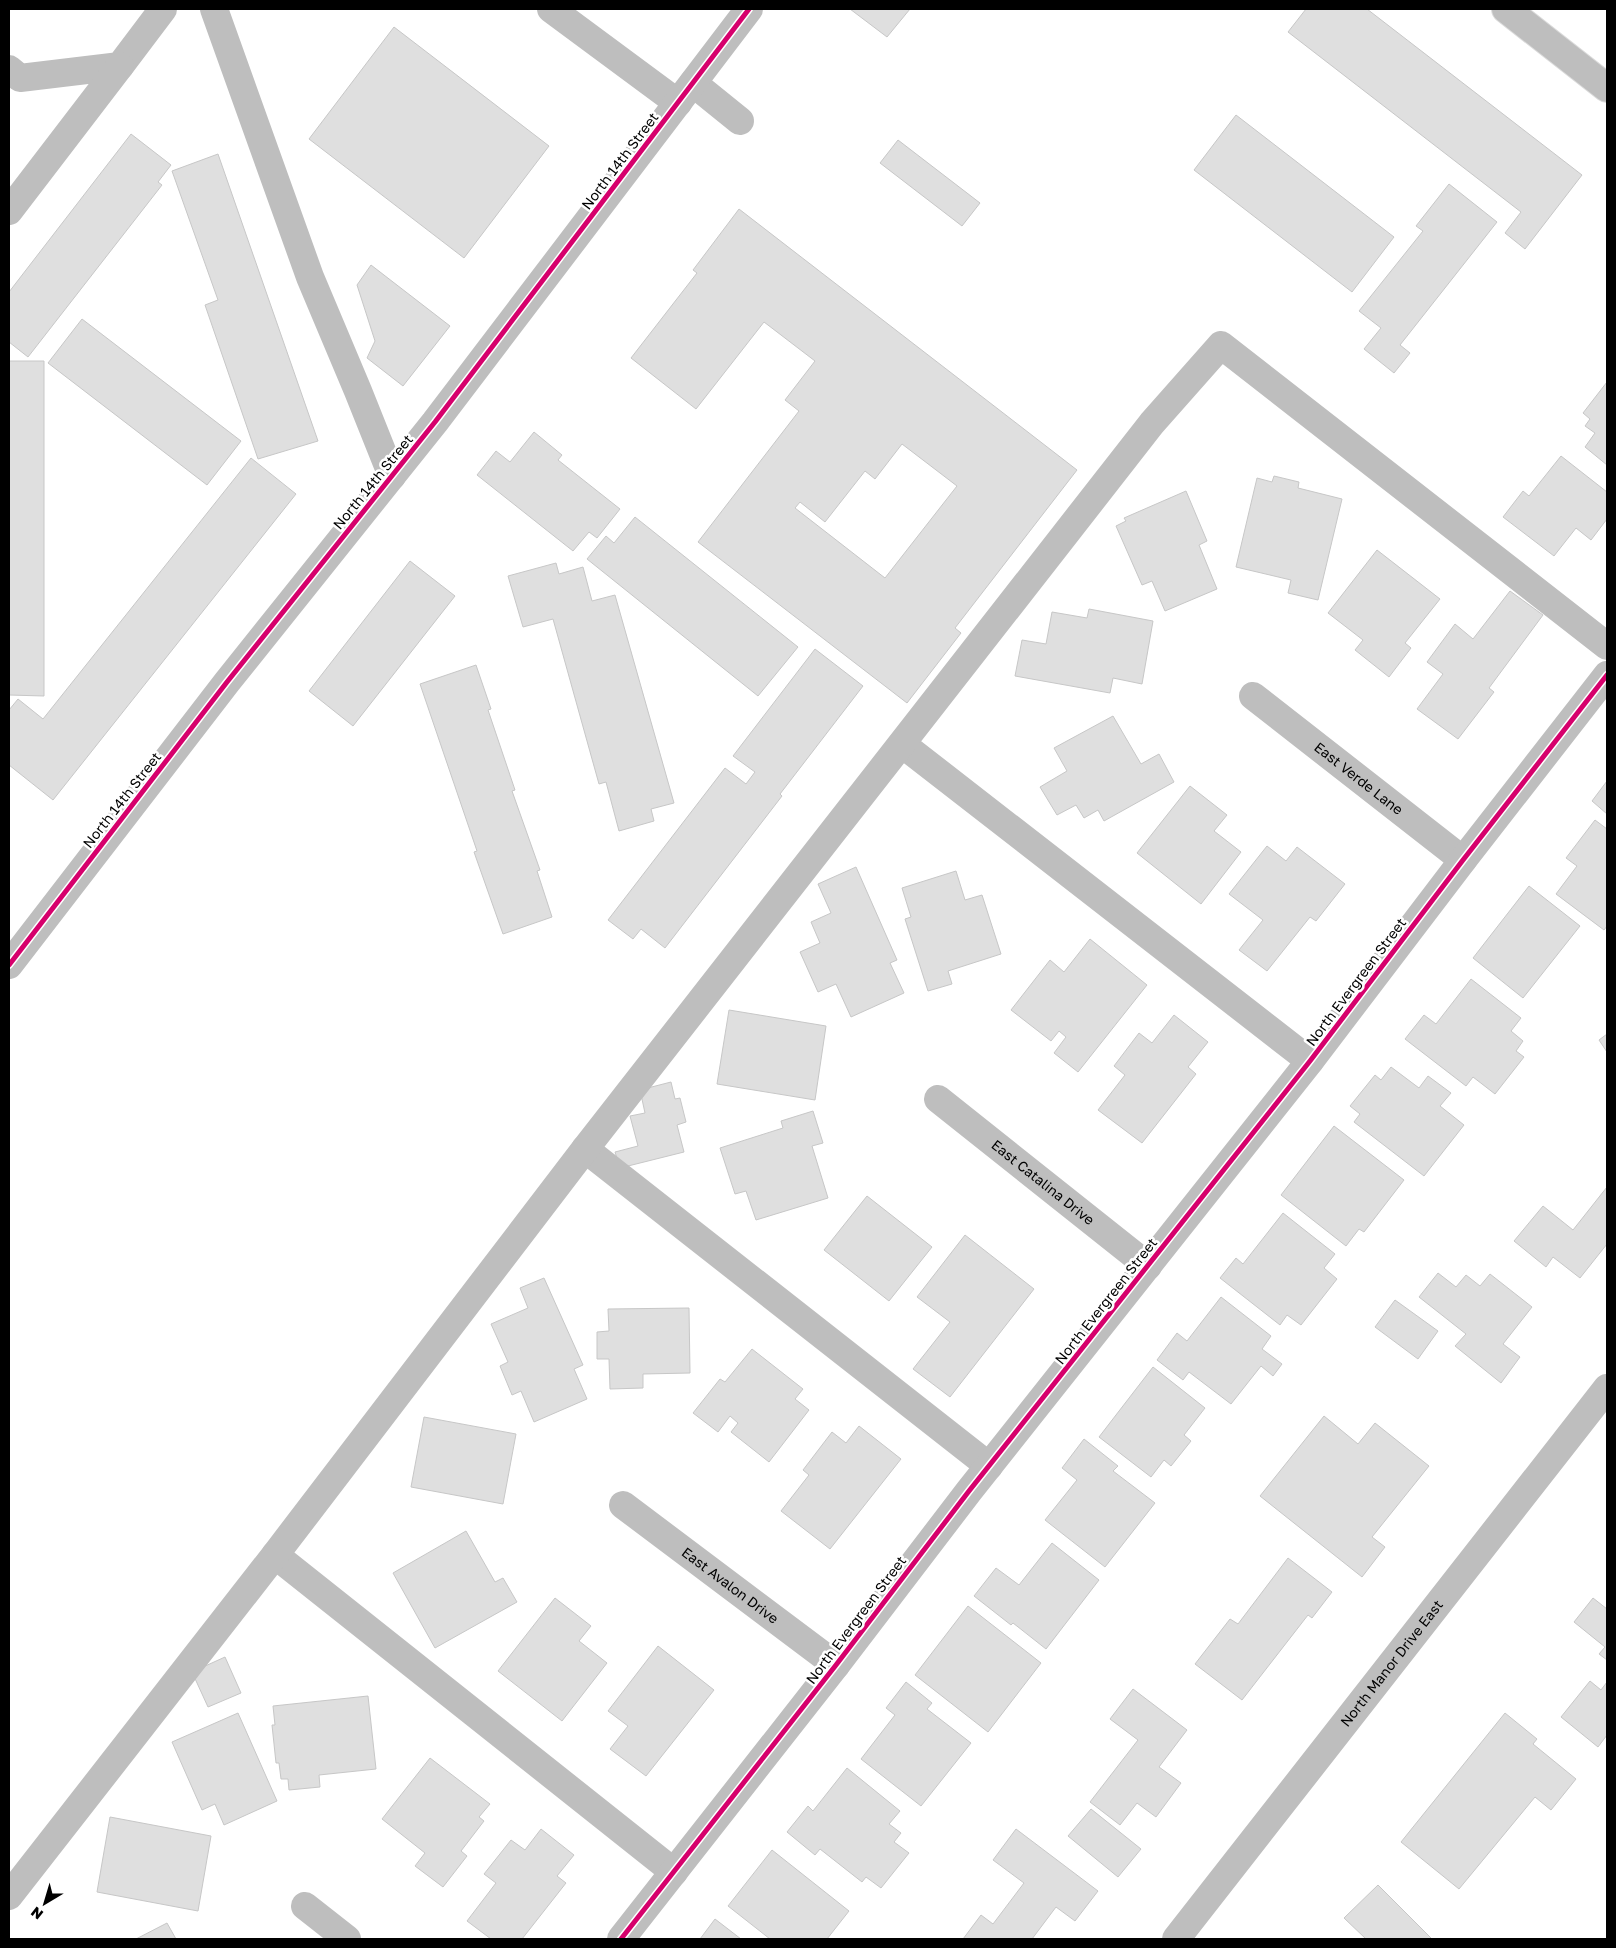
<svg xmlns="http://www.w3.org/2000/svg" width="1616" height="1948" viewBox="0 0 1616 1948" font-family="'Golos Text',sans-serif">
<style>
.building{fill:#dfdfdf;stroke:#c7c7c7;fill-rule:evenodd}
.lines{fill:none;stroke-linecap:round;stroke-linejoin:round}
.major-casing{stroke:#dbdbdb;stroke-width:30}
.minor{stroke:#bebebe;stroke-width:28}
.major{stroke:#bebebe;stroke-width:28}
.cycleway-casing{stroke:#fff;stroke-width:8}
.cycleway{stroke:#d6006c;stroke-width:5}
.labels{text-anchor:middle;stroke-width:5;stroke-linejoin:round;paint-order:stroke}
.street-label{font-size:14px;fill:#000;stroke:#fff}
</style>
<rect width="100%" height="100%" fill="#fff"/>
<!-- building -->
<g class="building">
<polygon points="850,9 910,9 887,37"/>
<polygon points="1306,9 1367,9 1582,175 1525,249 1505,233 1521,212 1288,32"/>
<polygon points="394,27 549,146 464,258 309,139"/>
<polygon points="1236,115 1394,237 1352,292 1194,170"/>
<polygon points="131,134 171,165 158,182 162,185 28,357 9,342 9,292"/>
<polygon points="898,140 980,203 962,226 880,163"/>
<polygon points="218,154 318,441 258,459 205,305 218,300 172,171"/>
<polygon points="1449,184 1497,222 1400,345 1410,353 1394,373 1364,349 1381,328 1359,311 1423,231 1416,226"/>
<path d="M 739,209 L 1077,470 L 955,628 L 961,633 L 907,703 L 698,542 L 799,411 L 785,400 L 815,361 L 764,322 L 696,409 L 631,358 L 697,273 L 693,270 ZM 902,444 L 957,486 L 885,578 L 795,508 L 800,502 L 825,522 L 865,471 L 875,479 Z"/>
<polygon points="371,265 450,326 403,386 367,358 375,341 357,285"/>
<polygon points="82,319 241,441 207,485 48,363"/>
<polygon points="9,361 44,361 44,696 9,695"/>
<polygon points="1607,382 1607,465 1585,447 1595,433 1585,426 1590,419 1583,413"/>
<polygon points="534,432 562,455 558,460 620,509 597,538 589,532 573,551 477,475 496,451 510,462"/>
<polygon points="1561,456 1607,492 1607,519 1591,540 1576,528 1554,556 1503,517 1523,491 1529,496"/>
<polygon points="251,458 296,494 53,800 9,765 9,710 18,699 43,719"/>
<polygon points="1274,476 1299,482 1298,488 1342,499 1318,600 1288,593 1291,580 1236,567 1257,478 1272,482"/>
<polygon points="1186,491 1207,541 1199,545 1217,589 1165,611 1152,581 1142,585 1116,526 1126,521 1124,518"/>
<polygon points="635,517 798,647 758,696 587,559 606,536 614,543"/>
<polygon points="1377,550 1440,599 1405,643 1411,648 1389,677 1355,650 1363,640 1328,613"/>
<polygon points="410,561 455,596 353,726 309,691"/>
<polygon points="556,563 559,574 583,567 592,601 615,595 674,803 651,809 654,821 619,831 606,782 599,784 553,619 523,627 508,576"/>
<polygon points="1510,591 1543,615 1489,688 1494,692 1458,739 1417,709 1443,674 1427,662 1455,624 1473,639"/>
<polygon points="1089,609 1153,621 1142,684 1113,678 1110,693 1015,676 1022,640 1046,644 1052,612 1087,618"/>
<polygon points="815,649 863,686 780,794 782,796 665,948 641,929 633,939 608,920 725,768 746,784 755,772 733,756"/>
<polygon points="476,665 491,709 488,710 515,790 512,791 540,870 537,871 552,917 503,934 474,852 477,851 420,684"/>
<polygon points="1113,716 1141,764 1159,754 1174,782 1104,821 1098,810 1084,818 1076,805 1057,815 1040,787 1067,771 1054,748"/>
<polygon points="1607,781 1607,814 1592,801"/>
<polygon points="1190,786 1227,815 1214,831 1241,852 1201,904 1137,853"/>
<polygon points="1595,820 1607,829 1607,926 1604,930 1556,894 1577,866 1566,858"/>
<polygon points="1267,846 1286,861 1297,847 1345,884 1316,921 1310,917 1267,971 1239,950 1263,920 1229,894"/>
<polygon points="856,867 897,960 890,963 904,993 851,1017 836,984 818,992 800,952 820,943 811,922 831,913 818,884"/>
<polygon points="956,871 965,900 982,895 1001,954 948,971 952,984 928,991 905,919 911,917 902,888"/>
<polygon points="1529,886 1580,926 1523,998 1473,958"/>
<polygon points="1090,939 1147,985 1078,1072 1054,1053 1066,1037 1059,1031 1051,1041 1011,1010 1050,960 1064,972"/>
<polygon points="1471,979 1521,1018 1511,1031 1523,1041 1516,1051 1524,1057 1495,1094 1473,1077 1466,1086 1405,1039 1424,1015 1436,1024"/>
<polygon points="729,1010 826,1026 815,1100 717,1084"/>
<polygon points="1174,1015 1208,1042 1188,1067 1196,1074 1142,1143 1098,1110 1125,1075 1114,1066 1139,1033 1152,1043"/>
<polygon points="1607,1034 1607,1052 1599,1040"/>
<polygon points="1391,1067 1419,1088 1428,1076 1451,1093 1440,1106 1464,1125 1424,1176 1354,1122 1360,1114 1350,1106 1375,1075 1381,1080"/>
<polygon points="671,1082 675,1099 680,1098 686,1122 677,1125 684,1152 620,1168 615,1152 638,1146 630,1116 645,1113 640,1090"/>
<polygon points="813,1111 823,1143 812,1146 828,1198 756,1220 746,1191 735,1194 720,1148 783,1128 781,1121"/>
<polygon points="1334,1126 1404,1180 1364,1232 1359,1229 1346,1246 1281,1195"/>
<polygon points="1607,1187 1607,1244 1580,1278 1553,1257 1546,1267 1514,1241 1543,1206 1573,1230"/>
<polygon points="867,1196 932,1247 889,1301 824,1250"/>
<polygon points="1283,1213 1335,1254 1324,1268 1337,1279 1301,1325 1287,1315 1280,1325 1220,1278 1236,1258 1243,1264"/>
<polygon points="965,1235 1034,1289 950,1397 913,1369 950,1322 917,1297"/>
<polygon points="1438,1273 1456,1287 1466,1275 1480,1286 1490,1274 1532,1307 1503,1344 1520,1357 1501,1383 1455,1346 1466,1334 1419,1297"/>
<polygon points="544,1278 583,1365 574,1369 587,1399 534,1422 521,1391 512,1395 500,1366 508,1362 491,1324 528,1308 520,1288"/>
<polygon points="1221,1297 1271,1336 1262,1349 1282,1364 1273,1376 1261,1366 1231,1404 1189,1372 1183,1380 1157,1360 1177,1333 1187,1341"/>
<polygon points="1395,1300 1438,1331 1418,1359 1375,1327"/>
<polygon points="689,1308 690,1373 643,1374 643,1388 610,1389 609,1359 597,1359 597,1332 609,1331 608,1309"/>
<polygon points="752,1349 803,1389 795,1399 809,1410 769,1462 731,1432 738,1423 730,1416 718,1432 693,1413 720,1379 725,1382"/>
<polygon points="1153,1367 1205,1408 1184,1435 1191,1441 1171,1466 1164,1460 1151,1477 1099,1437"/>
<polygon points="1324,1416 1358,1444 1375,1423 1429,1466 1372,1537 1385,1547 1362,1577 1260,1496"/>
<polygon points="424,1417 516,1434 503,1504 411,1487"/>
<polygon points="859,1426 901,1459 830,1549 781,1511 809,1475 803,1470 832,1432 846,1443"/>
<polygon points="1084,1439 1118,1466 1113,1471 1155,1503 1105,1567 1045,1520 1077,1480 1062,1468"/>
<polygon points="466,1531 495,1582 503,1578 517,1602 435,1648 393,1573"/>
<polygon points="1052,1543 1099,1580 1046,1649 1013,1623 1011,1625 974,1596 996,1568 1019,1585"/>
<polygon points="1288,1558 1332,1592 1312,1618 1308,1615 1242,1700 1195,1664 1230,1619 1238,1624"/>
<polygon points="555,1598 591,1626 579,1641 607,1663 562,1721 498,1671"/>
<polygon points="1593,1598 1607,1609 1607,1660 1599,1654 1605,1647 1574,1622"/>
<polygon points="968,1606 1041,1663 988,1732 915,1675"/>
<polygon points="658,1646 714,1690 646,1776 610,1749 628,1726 608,1711"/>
<polygon points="225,1657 241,1693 208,1707 192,1672"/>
<polygon points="1590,1681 1601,1690 1607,1682 1607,1735 1598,1747 1561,1717"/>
<polygon points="906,1682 932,1703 927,1709 971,1743 921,1806 861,1759 895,1715 886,1708"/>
<polygon points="1133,1689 1187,1730 1159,1767 1181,1783 1156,1817 1137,1803 1120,1825 1090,1802 1138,1740 1110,1719"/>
<polygon points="368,1696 376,1769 319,1775 320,1787 289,1790 288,1779 281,1779 279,1763 276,1763 272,1725 275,1725 273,1706"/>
<polygon points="238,1713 277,1801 224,1825 215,1804 202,1810 172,1742"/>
<polygon points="1505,1713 1537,1739 1533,1744 1576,1779 1551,1810 1535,1797 1459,1889 1401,1842"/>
<polygon points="430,1758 490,1804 479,1817 484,1821 461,1851 467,1856 443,1887 415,1866 425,1853 382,1819"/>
<polygon points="847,1768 900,1811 889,1824 901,1833 894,1842 909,1853 881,1888 866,1877 862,1882 820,1849 815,1855 787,1832 808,1806 813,1811"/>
<polygon points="1091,1809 1141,1849 1118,1877 1068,1836"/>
<polygon points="110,1817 211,1836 198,1911 97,1892"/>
<polygon points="541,1829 574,1855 557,1876 566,1883 522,1939 491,1939 467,1921 496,1883 484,1874 511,1840 525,1850"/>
<polygon points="1016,1829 1098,1891 1075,1921 1056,1907 1032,1939 963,1939 981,1915 993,1924 1024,1883 993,1860"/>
<polygon points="772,1850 849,1911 827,1939 770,1939 728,1906"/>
<polygon points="1378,1885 1432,1939 1366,1939 1344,1918"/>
<polygon points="715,1919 741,1939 700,1939"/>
<polygon points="167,1923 176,1939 136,1939"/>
</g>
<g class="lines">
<defs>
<polyline id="major" points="1506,9 1607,88"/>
</defs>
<!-- major casing -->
<use href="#major" class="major-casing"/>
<!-- minor -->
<g class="minor">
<polyline points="214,9 310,277 358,391 392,476"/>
<polyline points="551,9 678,103"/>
<polyline points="9,69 20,78 120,66 163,9"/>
<polyline points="693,83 740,121"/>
<polyline points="9,211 120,66"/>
<path id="s1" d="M 1253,696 L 1463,860"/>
<polyline points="902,744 1310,1061"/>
<polyline points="9,965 227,682 435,422 749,9"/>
<path id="s2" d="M 938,1099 L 1148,1266"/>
<polyline points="585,1149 989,1466"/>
<path id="s3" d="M 623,1505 L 836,1665"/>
<polyline points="275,1555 674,1872"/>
<polyline points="9,1896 275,1555 585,1149 1152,423 1221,345 1607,646"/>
<polyline points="305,1906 347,1939"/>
<polyline points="621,1939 836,1665 969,1491 1310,1061 1463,860 1607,675"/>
<path id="s4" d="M 1176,1939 L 1607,1388"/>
</g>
<!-- major -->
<use href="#major" class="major"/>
<defs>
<g id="cycleway">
<polyline points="9,965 227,682 435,422 749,9"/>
<polyline points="621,1939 836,1665 969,1491 1310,1061 1463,860 1607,675"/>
</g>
</defs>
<!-- cycleway casing -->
<use href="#cycleway" class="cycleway-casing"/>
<!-- cycleway -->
<use href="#cycleway" class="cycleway"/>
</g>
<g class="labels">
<!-- street labels -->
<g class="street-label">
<text transform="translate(620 161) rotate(-53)" y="5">North 14th Street</text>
<text transform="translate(373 482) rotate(-51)" y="5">North 14th Street</text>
<text dy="5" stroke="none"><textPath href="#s1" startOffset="134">East Verde Lane</textPath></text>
<text transform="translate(122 800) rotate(-52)" y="5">North 14th Street</text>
<text transform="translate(1356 982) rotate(-53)" y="5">North Evergreen Street</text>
<text dy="5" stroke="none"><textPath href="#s2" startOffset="134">East Catalina Drive</textPath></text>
<text transform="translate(1106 1301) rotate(-52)" y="5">North Evergreen Street</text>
<text dy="5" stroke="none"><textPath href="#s3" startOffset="134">East Avalon Drive</textPath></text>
<text transform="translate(856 1620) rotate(-53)" y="5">North Evergreen Street</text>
<text dy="5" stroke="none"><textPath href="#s4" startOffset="350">North Manor Drive East</textPath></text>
</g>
</g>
<!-- border -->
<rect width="1616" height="1948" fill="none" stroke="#000000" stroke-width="20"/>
<!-- north arrow -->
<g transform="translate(45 1903) rotate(218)" stroke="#ffffff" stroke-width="4" paint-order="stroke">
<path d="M0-4L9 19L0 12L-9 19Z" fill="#000000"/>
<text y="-8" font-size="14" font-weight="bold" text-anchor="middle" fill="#000000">N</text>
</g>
</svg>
